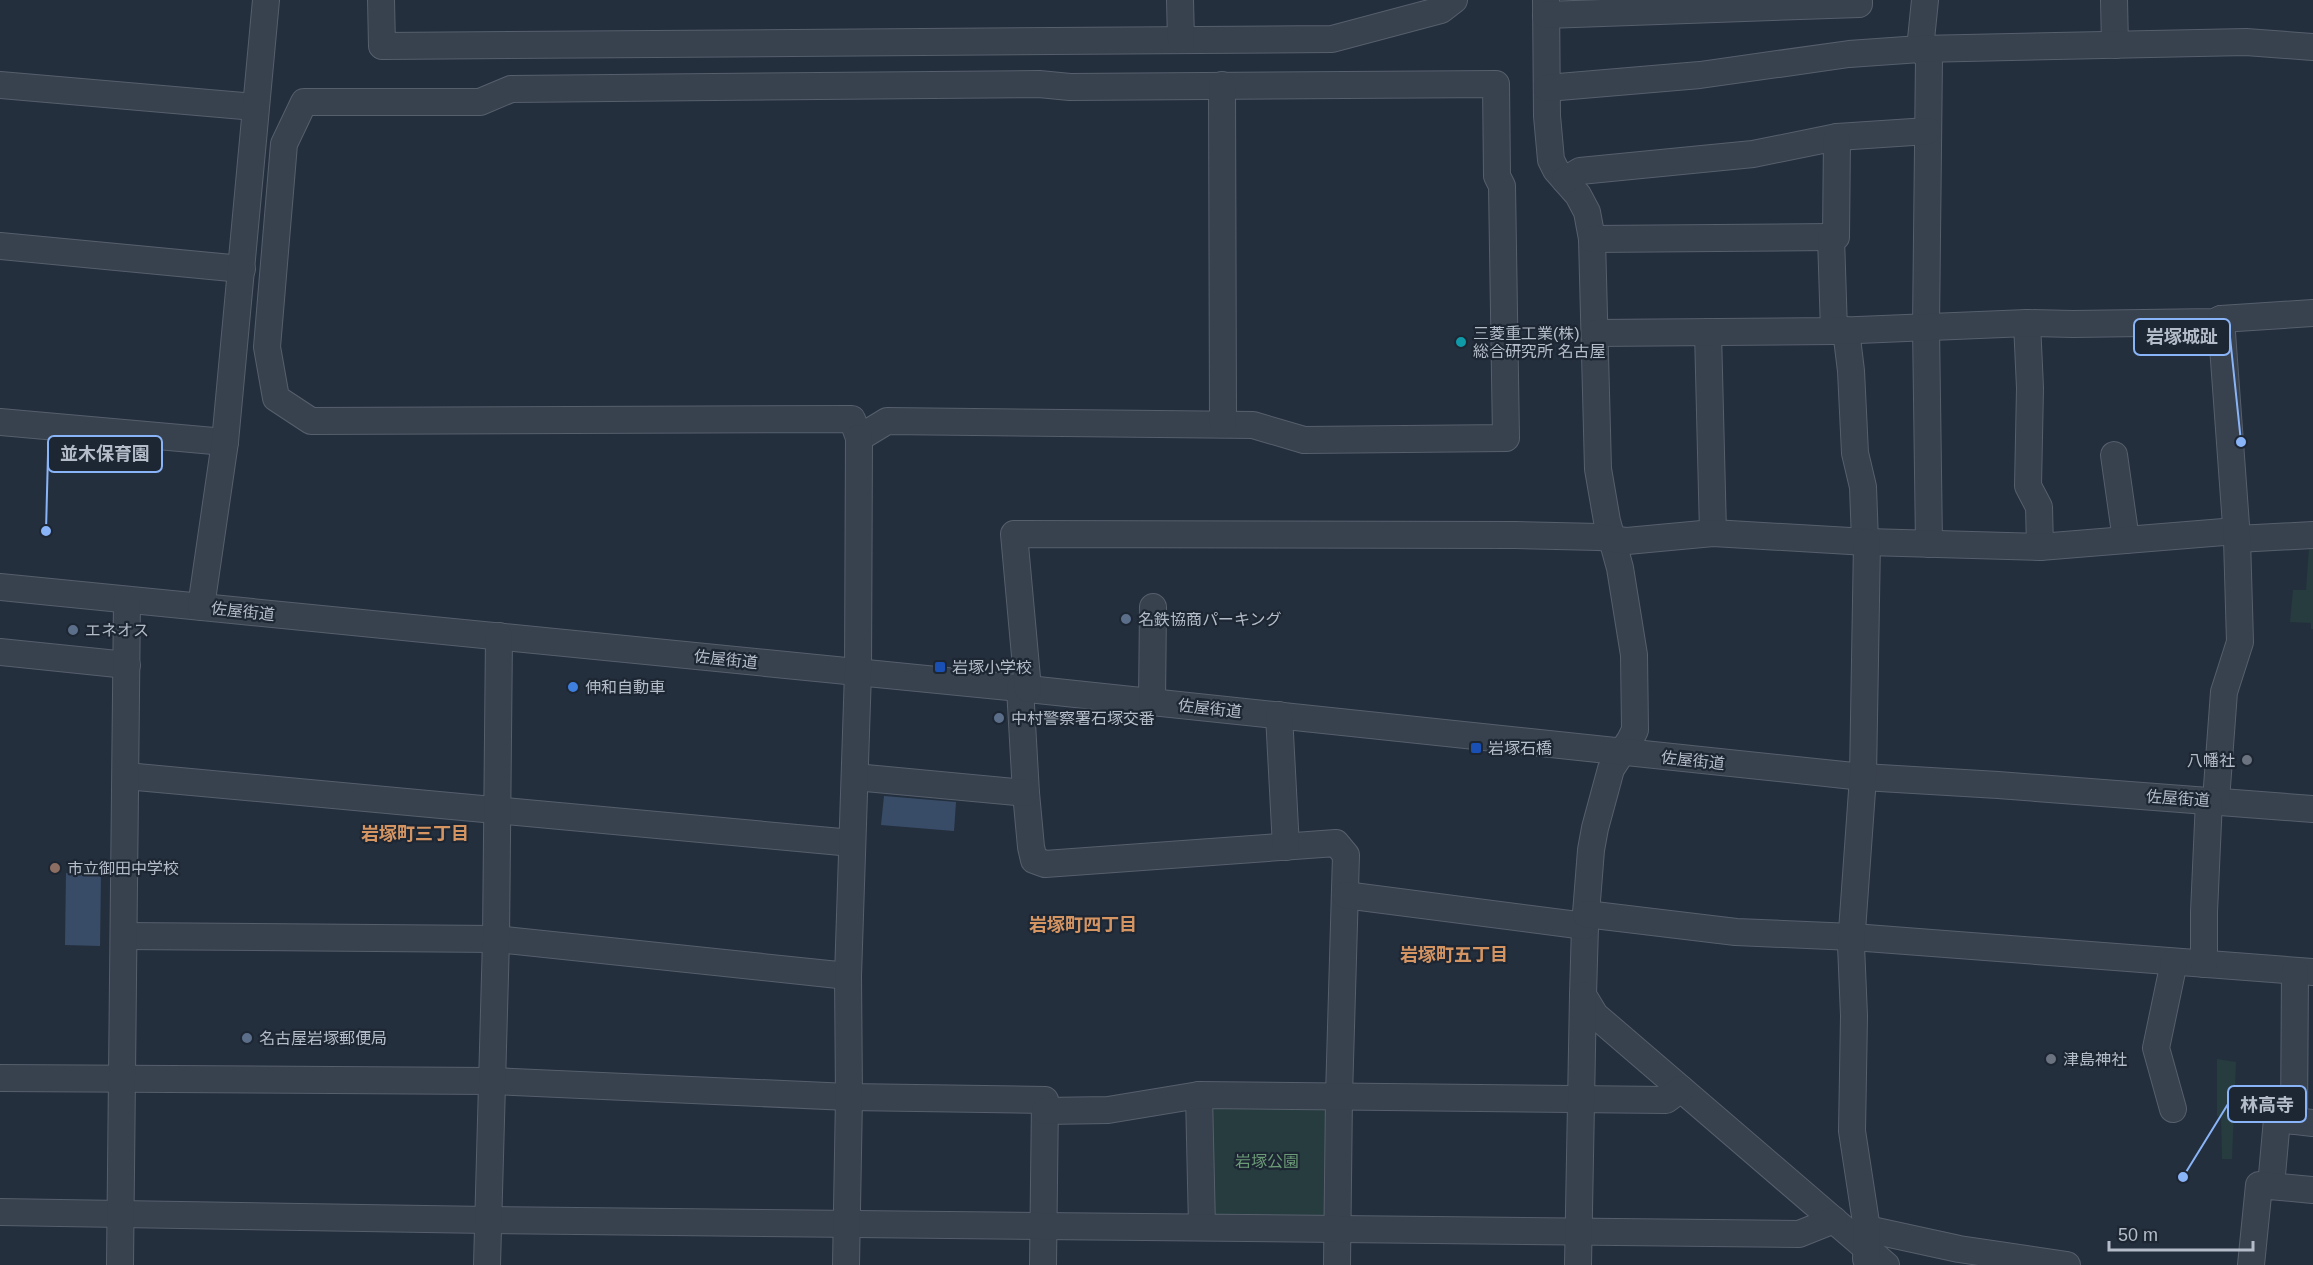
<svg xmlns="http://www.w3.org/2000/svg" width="2313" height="1265" viewBox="0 0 2313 1265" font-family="Arial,'Noto Sans JP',sans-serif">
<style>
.green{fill:#263c3f}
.water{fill:#394c67}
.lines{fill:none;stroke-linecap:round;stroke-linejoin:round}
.minor-casing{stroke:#565f6c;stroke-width:28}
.minor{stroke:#38414e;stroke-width:26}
.culture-dot{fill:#0f9aa8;stroke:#1d2633;stroke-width:2}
.service-dot{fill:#5c6f8a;stroke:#1d2633;stroke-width:2}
.transit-dot{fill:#1a4fb4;stroke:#1d2633;stroke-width:2}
.shop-dot{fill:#3f7fe0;stroke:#1d2633;stroke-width:2}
.worship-dot{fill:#6b7280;stroke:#1d2633;stroke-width:2}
.education-dot{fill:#8d6e63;stroke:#1d2633;stroke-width:2}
.labels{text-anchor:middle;stroke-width:4.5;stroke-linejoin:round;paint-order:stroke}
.poi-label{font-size:16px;fill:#b4bcc9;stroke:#1d2633;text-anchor:start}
.street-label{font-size:16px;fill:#b4bcc9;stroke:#1d2633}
.park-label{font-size:16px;fill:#6b9a76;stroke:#1d2633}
.neighbourhood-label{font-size:18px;font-weight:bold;fill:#d59563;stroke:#1d2633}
.leader{fill:none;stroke:#8ab4f8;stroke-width:2}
.callout-dot{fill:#8ab4f8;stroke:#1d2633;stroke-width:2}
.callout{fill:#1d2633;stroke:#8ab4f8;stroke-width:2}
.callout-label{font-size:18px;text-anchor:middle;font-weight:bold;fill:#b4bcc9}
</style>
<rect width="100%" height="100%" fill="#242f3e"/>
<!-- green -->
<g class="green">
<polygon points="2313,546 2313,629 2311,629 2311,623 2290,622 2293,590 2306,590 2309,547"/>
<polygon points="2217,1059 2236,1062 2232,1159 2222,1159 2221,1117 2217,1116"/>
<polygon points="1218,1103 1326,1105 1327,1213 1321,1219 1217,1217 1208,1208 1208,1111"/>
</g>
<!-- water -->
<g class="water">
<polygon points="884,796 956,802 954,831 881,825"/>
<polygon points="66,873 101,873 100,946 65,945"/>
</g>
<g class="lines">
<defs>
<g id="minor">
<polyline points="381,0 382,46 1332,39 1441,10 1454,0"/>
<polyline points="1180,0 1181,40"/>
<polyline points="1546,0 1547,116 1551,160 1556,170 1578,195 1587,212 1592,239 1598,469 1607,521 1620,568 1634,655 1635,730 1630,740 1611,769 1595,828 1591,850 1585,926 1583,995 1595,1015 1886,1265"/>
<polyline points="2114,0 2115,45"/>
<polyline points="1546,15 1859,4 1859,0"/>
<polyline points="1920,49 1929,58 1926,327 1929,544"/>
<polyline points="1920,49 1925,0"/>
<polygon points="1039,84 1070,87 1496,84 1497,176 1502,186 1506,438 1304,440 1253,425 887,421 859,438 852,419 311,421 276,398 267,347 284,144 304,102 480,102 511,89"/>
<polyline points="0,85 255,107"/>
<polyline points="1222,85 1223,424"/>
<polyline points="1547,88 1700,75 1849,54 1920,49 2246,42 2313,47"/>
<polyline points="1565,180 1580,171 1753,154 1837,137 1928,131"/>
<polyline points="1592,239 1831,237"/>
<polyline points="0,246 242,269"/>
<polyline points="2027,323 2030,388 2028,486 2039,507 2040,547"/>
<polyline points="1846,330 1851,371 1855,453 1863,487 1865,541"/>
<polyline points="1834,331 1831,237 1836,237 1837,137"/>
<polyline points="1708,332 1713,533"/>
<polyline points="1595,333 1834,331 2027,323 2073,324 2214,322 2221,319 2313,313"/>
<polyline points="0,422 225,442"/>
<polyline points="2114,455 2126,540"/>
<polyline points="2237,539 2313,535"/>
<polyline points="0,587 1028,689 1863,777 1998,785 2313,809"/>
<polyline points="201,607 225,442 266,0"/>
<polyline points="0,652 127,665"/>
<polyline points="1020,688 1026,793 1031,847 1034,860 1045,864 1336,843 1346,855 1339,1096 1337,1265"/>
<polyline points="1028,689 1014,534 1515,535 1599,537 1627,541 1713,533 1867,542 2040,547 2236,531"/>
<polyline points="1152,702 1153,607"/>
<polyline points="1279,715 1286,847"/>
<polyline points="126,776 852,843"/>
<polyline points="855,777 1026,793"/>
<polyline points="2216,800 2224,692 2240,642 2237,539 2221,319"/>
<polyline points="1345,895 1585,926"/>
<polyline points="1586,914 1736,932 1853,937 2313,972"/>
<polyline points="124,936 496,939 848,976"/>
<polyline points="2204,964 2204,912 2209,800"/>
<polyline points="0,1078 491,1081 849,1097 1045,1100 1043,1265"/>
<polyline points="1199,1095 1202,1227"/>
<polyline points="2173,1109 2156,1048 2174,962"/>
<polyline points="1045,1111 1108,1110 1199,1095 1666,1100 1681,1089"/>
<polyline points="2294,1121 2295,971"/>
<polyline points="2271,1186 2277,1119 2313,1123"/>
<polyline points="0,1212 488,1220 1799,1234 1834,1220"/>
<polyline points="1867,1229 1959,1249 2067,1265"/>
<polyline points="1866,1259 1867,1229 1852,1131 1854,1016 1851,945 1863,777 1867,542"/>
<polyline points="120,1265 127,600"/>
<polyline points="487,1265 496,939 499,636"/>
<polyline points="846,1265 849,1097 848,976 858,672 859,438"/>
<polyline points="1578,1265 1583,995"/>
<polyline points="2251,1265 2259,1185 2313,1190"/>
</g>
</defs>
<!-- minor casing -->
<use href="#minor" class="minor-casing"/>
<!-- minor -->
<use href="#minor" class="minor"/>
</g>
<!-- markers -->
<circle class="culture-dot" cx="1461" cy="342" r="6"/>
<g class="service-dot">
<circle cx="1126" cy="619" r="6"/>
<circle cx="73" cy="630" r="6"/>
<circle cx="999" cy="718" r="6"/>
<circle cx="247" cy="1038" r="6"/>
</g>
<g class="transit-dot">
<rect x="934" y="661" width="12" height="12" rx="3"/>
<rect x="1470" y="742" width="12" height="12" rx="3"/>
</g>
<circle class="shop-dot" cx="573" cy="687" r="6"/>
<g class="worship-dot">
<circle cx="2247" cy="760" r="6"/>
<circle cx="2051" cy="1059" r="6"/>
</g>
<circle class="education-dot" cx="55" cy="868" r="6"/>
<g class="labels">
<!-- poi labels -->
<g class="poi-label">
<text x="1473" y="339">三菱重工業(株)<tspan x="1473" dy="18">総合研究所 名古屋</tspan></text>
<text x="1138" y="625">名鉄協商パーキング</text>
<text x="85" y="636">エネオス</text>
<text x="952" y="673">岩塚小学校</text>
<text x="585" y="693">伸和自動車</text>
<text x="1011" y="724">中村警察署石塚交番</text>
<text x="1488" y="754">岩塚石橋</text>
<text x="2235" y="766" text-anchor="end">八幡社</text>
<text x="67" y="874">市立御田中学校</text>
<text x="259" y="1044">名古屋岩塚郵便局</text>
<text x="2063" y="1065">津島神社</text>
</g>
<!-- street labels -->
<g class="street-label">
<text transform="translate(243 611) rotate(6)" y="6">佐屋街道</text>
<text transform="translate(726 659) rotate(6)" y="6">佐屋街道</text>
<text transform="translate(1210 708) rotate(6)" y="6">佐屋街道</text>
<text transform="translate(1693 760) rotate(6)" y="6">佐屋街道</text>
<text transform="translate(2178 798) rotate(4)" y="6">佐屋街道</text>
</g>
<!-- park labels -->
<g class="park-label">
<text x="1267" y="1167">岩塚公園</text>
</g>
<!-- neighbourhood labels -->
<g class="neighbourhood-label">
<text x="415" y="840">岩塚町三丁目</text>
<text x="1083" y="931">岩塚町四丁目</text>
<text x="1454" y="961">岩塚町五丁目</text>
</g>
</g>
<!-- callouts -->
<path class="leader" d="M2241 442L2230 337M46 531L48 454M2183 1177L2228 1104"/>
<g class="callout-dot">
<circle cx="2241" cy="442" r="6"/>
<circle cx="46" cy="531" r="6"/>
<circle cx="2183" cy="1177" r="6"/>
</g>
<g class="callout">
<rect x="2134" y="319" width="96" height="36" rx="6"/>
<rect x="48" y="436" width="114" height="36" rx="6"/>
<rect x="2228" y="1086" width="78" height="36" rx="6"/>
</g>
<g class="callout-label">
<text x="2182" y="343">岩塚城趾</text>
<text x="105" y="460">並木保育園</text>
<text x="2267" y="1111">林高寺</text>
</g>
<!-- scale -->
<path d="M2109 1241v9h144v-9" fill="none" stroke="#b4bcc9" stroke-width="3"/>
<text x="2118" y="1241" font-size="18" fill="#b4bcc9" stroke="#1d2633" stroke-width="4.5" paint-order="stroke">50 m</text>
</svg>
